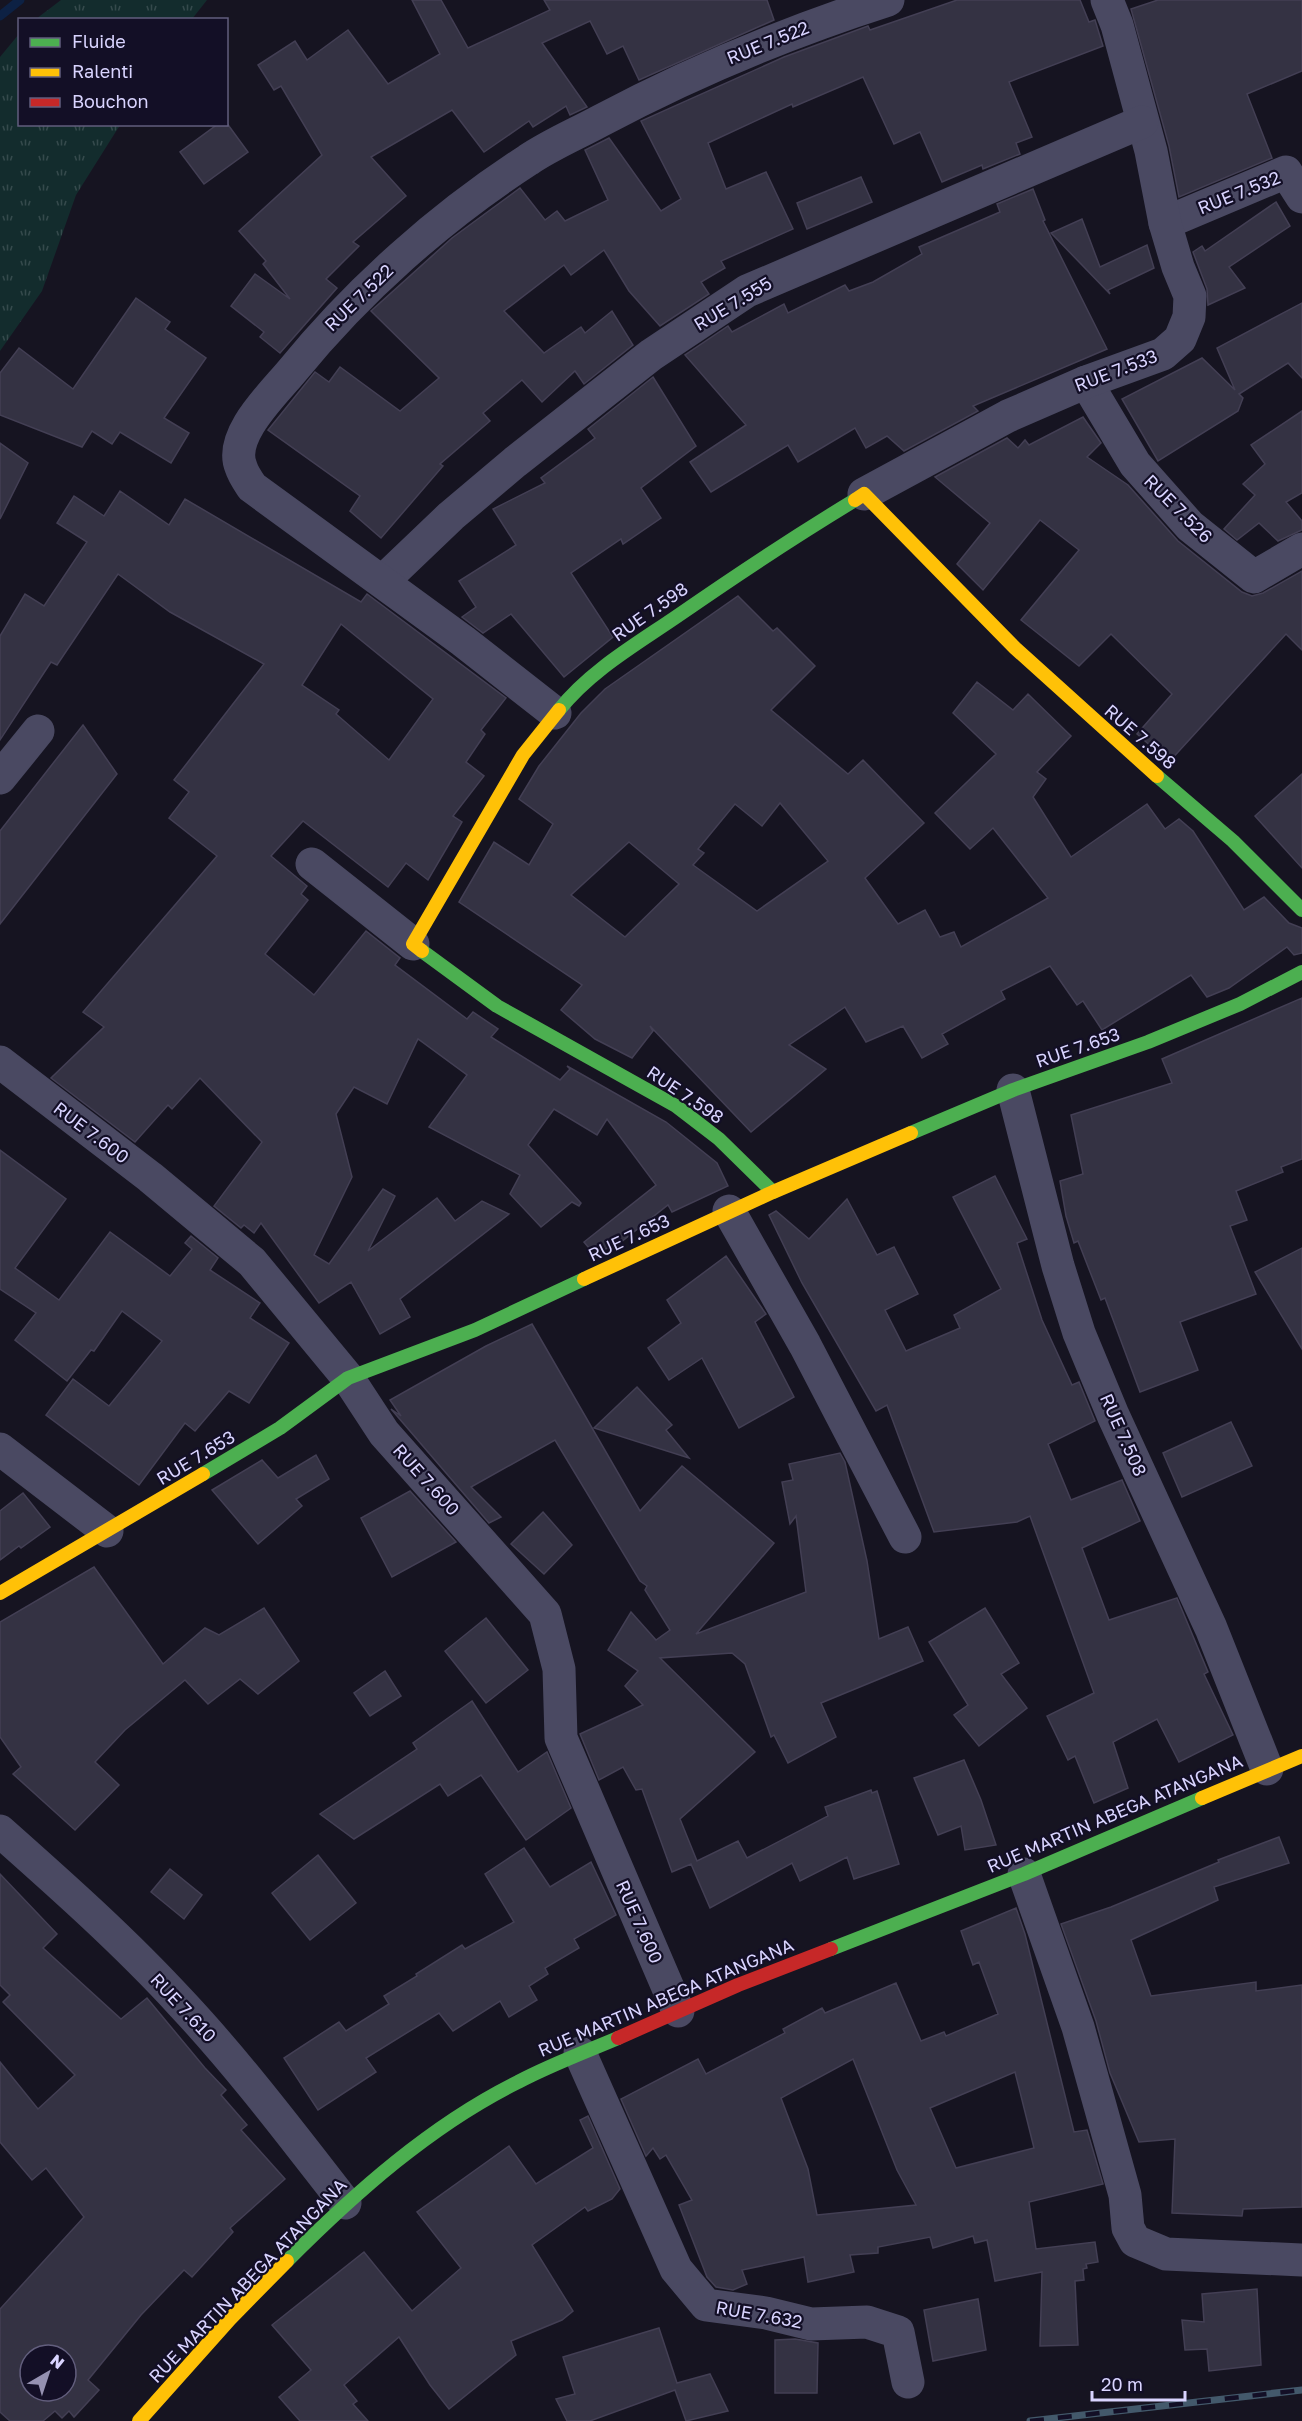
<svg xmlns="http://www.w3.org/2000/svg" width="1302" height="2421" viewBox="0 0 1302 2421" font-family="'Golos Text',sans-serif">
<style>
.grass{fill:url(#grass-tufts)}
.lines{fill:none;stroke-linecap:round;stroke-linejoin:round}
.stream{stroke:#0d2144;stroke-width:9}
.building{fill:#343243;stroke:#433f54;stroke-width:1.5;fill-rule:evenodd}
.street{stroke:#4a4962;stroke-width:33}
.fast{stroke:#4caf50;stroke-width:14}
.slow{stroke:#ffc107;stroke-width:14}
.jam{stroke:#c62828;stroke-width:14}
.rail-casing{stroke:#43596b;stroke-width:7}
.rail{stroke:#130f26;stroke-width:4.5;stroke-dasharray:14;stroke-linecap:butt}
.labels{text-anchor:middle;stroke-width:4.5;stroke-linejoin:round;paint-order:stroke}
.street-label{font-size:18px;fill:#d9d4ff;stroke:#130f26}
</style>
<defs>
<pattern id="grass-tufts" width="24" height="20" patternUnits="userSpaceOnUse" patternTransform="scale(1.5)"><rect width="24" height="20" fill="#132c2d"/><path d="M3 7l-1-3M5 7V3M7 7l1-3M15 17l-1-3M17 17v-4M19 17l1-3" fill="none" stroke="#354a4c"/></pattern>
</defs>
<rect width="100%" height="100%" fill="#161421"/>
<!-- grass -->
<g class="grass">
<polygon points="61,0 207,0 192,19 36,19"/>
<polygon points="19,34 20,124 120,125 76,195 42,291 0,351 0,57"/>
</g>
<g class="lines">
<!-- stream -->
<polyline class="stream" points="0,16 20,0"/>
</g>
<!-- building -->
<g class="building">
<polygon points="412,0 441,0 468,48 550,10 544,0 767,0 774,20 639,80 623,46 607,54 590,21 542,43 587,107 570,115 566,106 533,127 529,121 484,152 452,110 371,157 406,196 353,242 359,246 326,279 337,288 280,353 260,337 264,332 231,306 255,274 290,299 263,264 266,261 239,231 322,155 281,86 274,90 258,65 295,41 307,60 348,30 388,84 440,54"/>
<polygon points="957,0 1080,0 1089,22 1095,20 1103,46 1009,82 1032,137 1016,143 1020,154 983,169 982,165 942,182 920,132 894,144 863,77 793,107 792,104 708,143 726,189 766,172 793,229 721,261 725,268 701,282 709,294 660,326 629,291 604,250 571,275 564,265 504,311 544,353 581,327 585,333 612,311 633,345 584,384 575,371 542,402 522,380 483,413 490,421 440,464 443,466 381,538 350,511 360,496 268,430 315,372 329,382 340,367 400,411 439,378 371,311 452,238 520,188 545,220 557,211 565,221 608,200 585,150 609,138 661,211 681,199 641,121 784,57 868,26 870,30"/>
<polygon points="1158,0 1302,0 1302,71 1247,94 1272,158 1179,197 1169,146 1131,9"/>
<polygon points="226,122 248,152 204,184 180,152 218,124"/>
<polygon points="861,177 872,202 807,229 797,203"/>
<polygon points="1033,189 1045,220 1043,221 1107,349 973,406 978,411 904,451 887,436 866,448 855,428 798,462 788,445 711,492 690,462 746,425 685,355 728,326 732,332 784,304 788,313 845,285 849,291 873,282 922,254 919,247 1000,212 997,204"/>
<polygon points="1276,202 1290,226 1229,267 1245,288 1208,305 1207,289 1193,252 1202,246 1205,251"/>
<polygon points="1082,219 1100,267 1147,245 1154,268 1108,290 1110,294 1051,233"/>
<polygon points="136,298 170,322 165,329 206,358 164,418 189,433 171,463 120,432 112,444 92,431 82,447 0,415 0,373 19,348 73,389"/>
<polygon points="1302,303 1302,378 1288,363 1239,394 1243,398 1238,411 1158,461 1122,399 1202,358 1235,390 1217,348"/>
<polygon points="653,377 696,446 641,488 661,518 623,544 621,539 571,573 613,637 564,677 511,614 483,633 462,617 476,607 459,581 516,545 493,509 545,483 541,478 595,438 588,429"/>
<polygon points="1302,411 1302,493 1286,502 1302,521 1302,530 1278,541 1259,523 1237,540 1224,529 1255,495 1243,484 1265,464 1251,445"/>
<polygon points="1083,417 1101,443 1087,457 1128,485 1178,541 1242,592 1252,596 1263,593 1302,571 1302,650 1286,634 1169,762 1137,734 1172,694 1111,634 1079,666 1021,620 1079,550 1040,520 983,590 957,564 990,523 935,477 1007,438 1018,448 1025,440 1029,445"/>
<polygon points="0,443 28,463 0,519"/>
<path d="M 120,491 L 169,525 L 185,499 L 361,602 L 367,594 L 506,698 L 481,730 L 485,734 L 466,762 L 484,776 L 453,816 L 462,822 L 428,880 L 406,863 L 388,887 L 303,821 L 271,856 L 307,886 L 301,894 L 308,900 L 265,954 L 314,995 L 366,931 L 400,958 L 395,965 L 467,1019 L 473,1012 L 498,1029 L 491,1037 L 560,1080 L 570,1069 L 567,1066 L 666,1122 L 717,1163 L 728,1186 L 672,1212 L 668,1205 L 621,1242 L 594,1254 L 584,1242 L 656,1185 L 607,1119 L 597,1135 L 554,1109 L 528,1145 L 581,1203 L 579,1206 L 572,1202 L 541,1227 L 510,1194 L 520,1175 L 429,1127 L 467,1075 L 418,1039 L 387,1104 L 354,1087 L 336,1114 L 352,1177 L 314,1255 L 329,1264 L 383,1189 L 395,1196 L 368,1251 L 437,1198 L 455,1221 L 482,1201 L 509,1214 L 400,1299 L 410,1317 L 380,1334 L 351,1282 L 319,1303 L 261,1223 L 254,1233 L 244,1225 L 241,1228 L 214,1206 L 262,1142 L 200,1078 L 172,1109 L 168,1105 L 135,1142 L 51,1078 L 104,1027 L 83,1012 L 217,856 L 169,818 L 189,792 L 174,780 L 264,664 L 170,612 L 118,574 L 57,665 L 51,662 L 0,740 L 0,636 L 25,594 L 44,606 L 87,542 L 57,523 L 74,496 L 104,516 ZM 341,624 L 433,699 L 389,760 L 336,714 L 339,710 L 302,685 Z"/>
<path d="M 738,596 L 773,631 L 777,628 L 815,666 L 771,710 L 848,774 L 863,760 L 924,823 L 865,878 L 898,924 L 925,910 L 940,937 L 954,932 L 961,947 L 1048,898 L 993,828 L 970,849 L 935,813 L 996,754 L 953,713 L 977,682 L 1013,710 L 1028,694 L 1071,736 L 1037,772 L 1046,779 L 1033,797 L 1071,857 L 1147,804 L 1165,829 L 1179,819 L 1193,831 L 1244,910 L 1264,897 L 1289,923 L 1302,928 L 1302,953 L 1294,955 L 1287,947 L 1229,988 L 1207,997 L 1191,975 L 1102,1030 L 1083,1001 L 1077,1005 L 1050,966 L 1001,991 L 1005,999 L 942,1034 L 948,1044 L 922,1058 L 903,1026 L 866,1042 L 845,1007 L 789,1045 L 826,1069 L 751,1132 L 650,1026 L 653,1031 L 632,1058 L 595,1039 L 561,1010 L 582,985 L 459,902 L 494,842 L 529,865 L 553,824 L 519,799 L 539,766 L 581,713 L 605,689 ZM 780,803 L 828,861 L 757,911 L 693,865 L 704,853 L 698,849 L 735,804 L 762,826 ZM 629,842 L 679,884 L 625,937 L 571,895 Z"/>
<polygon points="83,725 117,774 0,924 0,831"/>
<polygon points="1302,774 1302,868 1255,816"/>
<polygon points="1302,998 1302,1159 1281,1167 1283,1172 1236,1191 1247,1220 1230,1226 1256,1294 1180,1322 1198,1370 1140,1392 1105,1298 1101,1300 1078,1241 1074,1243 1066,1216 1060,1181 1083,1174 1071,1115 1172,1083 1162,1059"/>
<polygon points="0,1150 66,1199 15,1268 59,1300 110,1232 170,1276 192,1249 185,1243 191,1236 218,1258 210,1270 260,1303 250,1318 289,1343 249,1403 229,1391 195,1431 185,1423 139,1485 46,1415 73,1379 109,1406 162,1341 122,1311 94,1351 91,1350 67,1381 15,1340 36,1313 0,1289"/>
<polygon points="995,1176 1027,1239 1017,1243 1042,1320 1072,1385 1079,1382 1095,1421 1048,1444 1071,1500 1122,1480 1140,1521 1082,1548 1109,1620 1177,1598 1208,1672 1204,1674 1233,1735 1179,1762 1157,1719 1113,1742 1128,1788 1094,1803 1075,1756 1068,1760 1047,1716 1094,1693 1030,1516 1017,1522 934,1532 887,1405 876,1411 802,1283 769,1215 776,1211 809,1239 847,1199 877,1255 894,1247 918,1294 885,1310 906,1351 960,1328 954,1315 1001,1289 953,1197"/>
<polygon points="1302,1248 1302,1349 1255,1272"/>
<polygon points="726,1256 766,1314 755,1322 794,1397 739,1428 702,1358 669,1380 648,1348 681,1323 667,1300"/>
<polygon points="532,1324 640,1511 682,1466 774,1543 696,1634 806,1592 796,1516 790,1524 782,1482 793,1480 789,1464 840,1453 845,1462 867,1561 879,1639 908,1627 923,1661 821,1703 836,1737 788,1763 774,1735 771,1737 745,1664 732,1653 660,1658 755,1752 680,1819 697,1861 738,1841 747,1858 828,1816 825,1807 871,1790 872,1793 877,1791 899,1864 854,1879 847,1857 800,1881 792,1863 710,1908 691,1864 672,1872 642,1789 636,1790 623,1767 599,1780 580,1734 643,1705 625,1686 638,1671 608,1650 631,1612 656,1640 670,1630 645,1590 647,1586 640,1581 555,1440 471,1487 501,1517 489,1523 391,1409 401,1416 390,1400 486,1346"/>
<polygon points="637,1387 672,1425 666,1430 689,1458 594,1428"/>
<polygon points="1231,1422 1252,1466 1182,1497 1163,1453"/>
<polygon points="316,1455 329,1479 296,1499 302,1506 258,1544 212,1490 262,1460 278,1478"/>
<polygon points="410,1491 456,1542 392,1577 361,1518"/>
<polygon points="23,1493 50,1527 21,1548 19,1546 0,1560 0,1511"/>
<polygon points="543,1512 572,1545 544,1574 511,1544"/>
<polygon points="94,1567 163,1664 205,1628 219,1635 264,1608 299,1661 258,1694 240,1679 208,1704 185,1680 125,1730 95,1762 119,1785 75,1830 13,1774 21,1767 0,1737 0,1622"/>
<polygon points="985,1608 1019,1663 1001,1674 1027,1708 979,1746 954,1715 968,1705 929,1642"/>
<polygon points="486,1618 528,1670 486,1703 445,1651"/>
<polygon points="385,1671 401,1696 370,1716 354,1693"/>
<polygon points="472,1701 518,1772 547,1752 571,1808 526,1840 481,1775 448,1796 440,1784 354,1839 320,1814 417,1749 413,1743"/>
<polygon points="964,1760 981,1800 996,1845 965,1850 961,1826 938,1835 914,1778"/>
<polygon points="1279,1837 1289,1863 1214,1887 1218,1900 1131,1940 1151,1996 1256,1982 1256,1991 1302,1985 1302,2207 1243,2209 1242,2216 1172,2213 1175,2139 1139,2142 1110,2073 1096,2021 1061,1924 1111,1907 1219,1862 1218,1860"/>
<polygon points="524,1848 550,1887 591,1862 616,1915 574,1939 579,1948 545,1968 548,1974 529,1986 537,2000 509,2017 500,2001 453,2031 439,2013 366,2058 376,2072 318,2110 284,2058 339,2022 346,2031 389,2004 384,1996 417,1976 416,1974 462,1945 465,1949 514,1922 485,1874"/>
<polygon points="318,1855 356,1903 310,1940 272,1893"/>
<polygon points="170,1869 202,1895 184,1919 151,1892"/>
<path d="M 0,1874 L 57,1934 L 43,1948 L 121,2019 L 147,1998 L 205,2068 L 226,2090 L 221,2095 L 247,2125 L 241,2130 L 285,2179 L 230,2228 L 233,2232 L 192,2277 L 184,2270 L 141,2315 L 88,2380 L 99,2390 L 74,2417 L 69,2411 L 62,2418 L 55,2411 L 43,2421 L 10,2421 L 0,2412 L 0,2309 L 84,2217 L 46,2168 L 32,2180 L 0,2142 L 0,2062 L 38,2109 L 75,2075 L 3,2002 L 10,1995 L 0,1985 ZM 30,2355 L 66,2355 L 66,2391 L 30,2391 Z"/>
<path d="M 1016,1908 L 1025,1934 L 1074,2132 L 1087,2130 L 1103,2184 L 1029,2202 L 1036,2249 L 1095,2242 L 1098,2262 L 1086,2264 L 1087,2268 L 1083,2269 L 1084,2280 L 1075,2281 L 1078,2345 L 1040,2346 L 1042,2272 L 995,2281 L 987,2240 L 975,2243 L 973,2236 L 933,2248 L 930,2237 L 878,2247 L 878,2253 L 850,2255 L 854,2272 L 808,2282 L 804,2257 L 742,2270 L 747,2284 L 733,2290 L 716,2287 L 707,2277 L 679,2205 L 692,2200 L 666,2155 L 660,2159 L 653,2148 L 646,2156 L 621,2099 L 698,2059 L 706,2074 L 785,2033 L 783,2029 L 822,2008 L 825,2013 L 896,1983 L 921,2041 L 944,2032 L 946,2036 L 998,2014 L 979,1962 L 973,1965 L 961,1931 ZM 853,2059 L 897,2170 L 916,2205 L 817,2215 L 808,2169 L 781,2098 ZM 1015,2072 L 1034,2148 L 956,2168 L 930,2108 Z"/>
<polygon points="588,2116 620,2189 612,2199 588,2211 585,2207 532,2245 573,2311 562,2320 511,2341 516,2355 449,2409 430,2385 399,2337 344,2385 357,2401 353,2404 368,2421 300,2421 279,2397 311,2370 272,2325 364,2252 412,2311 461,2268 417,2212 509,2146 536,2184 593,2148 580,2120"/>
<polygon points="1257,2289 1261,2365 1209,2371 1207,2349 1185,2350 1182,2320 1204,2322 1202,2294"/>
<polygon points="978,2299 986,2350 933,2361 924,2310"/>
<polygon points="659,2328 677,2383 710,2374 728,2411 686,2421 675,2390 590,2421 567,2421 556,2399 575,2394 563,2357"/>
<polygon points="795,2339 818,2343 817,2393 775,2393 775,2340"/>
</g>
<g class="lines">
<!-- street -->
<g class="street">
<polyline points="1165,223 1286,172 1302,197"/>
<polyline points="1086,382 1135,464 1190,526 1254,577 1302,549"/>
<polyline points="864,494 1008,416 1086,382 1163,354 1180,339 1189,317 1190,296 1178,267 1165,223 1151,151 1117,25 1107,0"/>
<polyline points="383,581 451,516 515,462 651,355 747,291 1142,122"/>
<path d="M 555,713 L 463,641 L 252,487 C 248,481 243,474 241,467 C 228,436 273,394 292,371 C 358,290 440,217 528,160 C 550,145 576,134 600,121 C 692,72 788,32 888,0"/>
<polyline points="0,778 38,731"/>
<polyline points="312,864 413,944"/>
<polyline points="0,1062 150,1177 252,1262 348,1378 384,1433 545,1614 559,1669 561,1738 678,2011"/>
<polyline points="1013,1090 1058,1266 1079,1333 1113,1415 1211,1628 1267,1769"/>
<polyline points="729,1211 805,1345 905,1537"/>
<polyline points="0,1449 107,1531"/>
<path d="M 0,1831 C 62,1886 125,1942 181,2003 C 240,2066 292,2135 345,2203"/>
<polyline points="1024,1874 1078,2027 1125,2195 1128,2228 1135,2241 1166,2254 1302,2260"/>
<polyline points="580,2053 676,2269 706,2305 766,2313 811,2324 867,2322 898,2332 908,2382"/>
</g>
<!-- fast -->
<g class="fast">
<path d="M 559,710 C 590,671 635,645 676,617 C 735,576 794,537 855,500"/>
<polyline points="1157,776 1233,841 1302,910"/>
<polyline points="422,951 497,1006 676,1106 719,1139 773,1192"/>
<polyline points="911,1133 1013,1090 1148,1042 1240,1004 1302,972"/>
<polyline points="203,1474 280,1428 348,1378 475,1330 584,1279"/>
<polyline points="831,1949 1024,1874 1202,1798"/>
<path d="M 287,2261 C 355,2193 431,2125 518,2082 C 550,2065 585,2052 618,2038"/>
</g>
<!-- slow -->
<g class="slow">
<polyline points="855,500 864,494 1015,648 1157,776"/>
<polyline points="422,951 413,944 523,755 559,710"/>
<polyline points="584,1279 773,1192 911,1133"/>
<polyline points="0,1593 203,1474"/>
<polyline points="1202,1798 1302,1756"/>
<polyline points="139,2421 230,2319 287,2261"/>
</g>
<!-- jam -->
<polyline class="jam" points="618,2038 738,1985 831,1949"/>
<defs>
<polyline id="rail" points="1030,2421 1302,2390"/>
</defs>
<!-- rail casing -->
<use href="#rail" class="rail-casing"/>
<!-- rail -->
<use href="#rail" class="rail"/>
</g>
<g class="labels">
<!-- street labels -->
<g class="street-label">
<text transform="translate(768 43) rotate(-22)" y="6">RUE 7.522</text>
<text transform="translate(1239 193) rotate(-22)" y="6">RUE 7.532</text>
<text transform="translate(359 298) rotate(-44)" y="6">RUE 7.522</text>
<text transform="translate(733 304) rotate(-31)" y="6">RUE 7.555</text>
<text transform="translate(1116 371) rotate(-21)" y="6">RUE 7.533</text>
<text transform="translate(1178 509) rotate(45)" y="6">RUE 7.526</text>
<text transform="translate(650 612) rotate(-35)" y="6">RUE 7.598</text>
<text transform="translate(1140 737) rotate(41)" y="6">RUE 7.598</text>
<text transform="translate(1078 1048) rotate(-19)" y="6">RUE 7.653</text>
<text transform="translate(685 1095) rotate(34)" y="6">RUE 7.598</text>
<text transform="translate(91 1133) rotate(37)" y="6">RUE 7.600</text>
<text transform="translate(629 1238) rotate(-25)" y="6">RUE 7.653</text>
<text transform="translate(1123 1435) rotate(66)" y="6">RUE 7.508</text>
<text transform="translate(196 1458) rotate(-31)" y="6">RUE 7.653</text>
<text transform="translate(426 1480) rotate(48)" y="6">RUE 7.600</text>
<text transform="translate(1115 1814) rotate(-23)" y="6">RUE MARTIN ABEGA ATANGANA</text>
<text transform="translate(639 1922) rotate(66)" y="6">RUE 7.600</text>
<text transform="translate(666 1998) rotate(-23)" y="6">RUE MARTIN ABEGA ATANGANA</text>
<text transform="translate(183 2008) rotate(47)" y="6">RUE 7.610</text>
<text transform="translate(248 2281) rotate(-46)" y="6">RUE MARTIN ABEGA ATANGANA</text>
<text transform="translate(759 2315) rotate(10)" y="6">RUE 7.632</text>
</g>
</g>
<!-- legend -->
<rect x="18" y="18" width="210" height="108" fill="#130f26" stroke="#625e7d" stroke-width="1.5"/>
<rect x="30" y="38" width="30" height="9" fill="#4caf50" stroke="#625e7d" stroke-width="1.5"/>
<text x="72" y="48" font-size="18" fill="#d9d4ff">Fluide</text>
<rect x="30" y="68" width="30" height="9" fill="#ffc107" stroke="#625e7d" stroke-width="1.5"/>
<text x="72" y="78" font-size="18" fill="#d9d4ff">Ralenti</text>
<rect x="30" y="98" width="30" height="9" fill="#c62828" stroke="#625e7d" stroke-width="1.5"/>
<text x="72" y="108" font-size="18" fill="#d9d4ff">Bouchon</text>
<!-- north arrow -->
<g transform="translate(48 2373) rotate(39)"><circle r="28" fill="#130f26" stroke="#625e7d" stroke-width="1.5"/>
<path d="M0-4.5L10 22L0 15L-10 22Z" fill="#9591b1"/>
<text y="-9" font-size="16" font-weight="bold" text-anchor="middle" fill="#d9d4ff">N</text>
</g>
<!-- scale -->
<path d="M1092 2391v9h93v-9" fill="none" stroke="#d9d4ff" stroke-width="3"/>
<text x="1101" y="2391" font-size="18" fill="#d9d4ff" stroke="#130f26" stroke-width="4.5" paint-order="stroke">20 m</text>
</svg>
